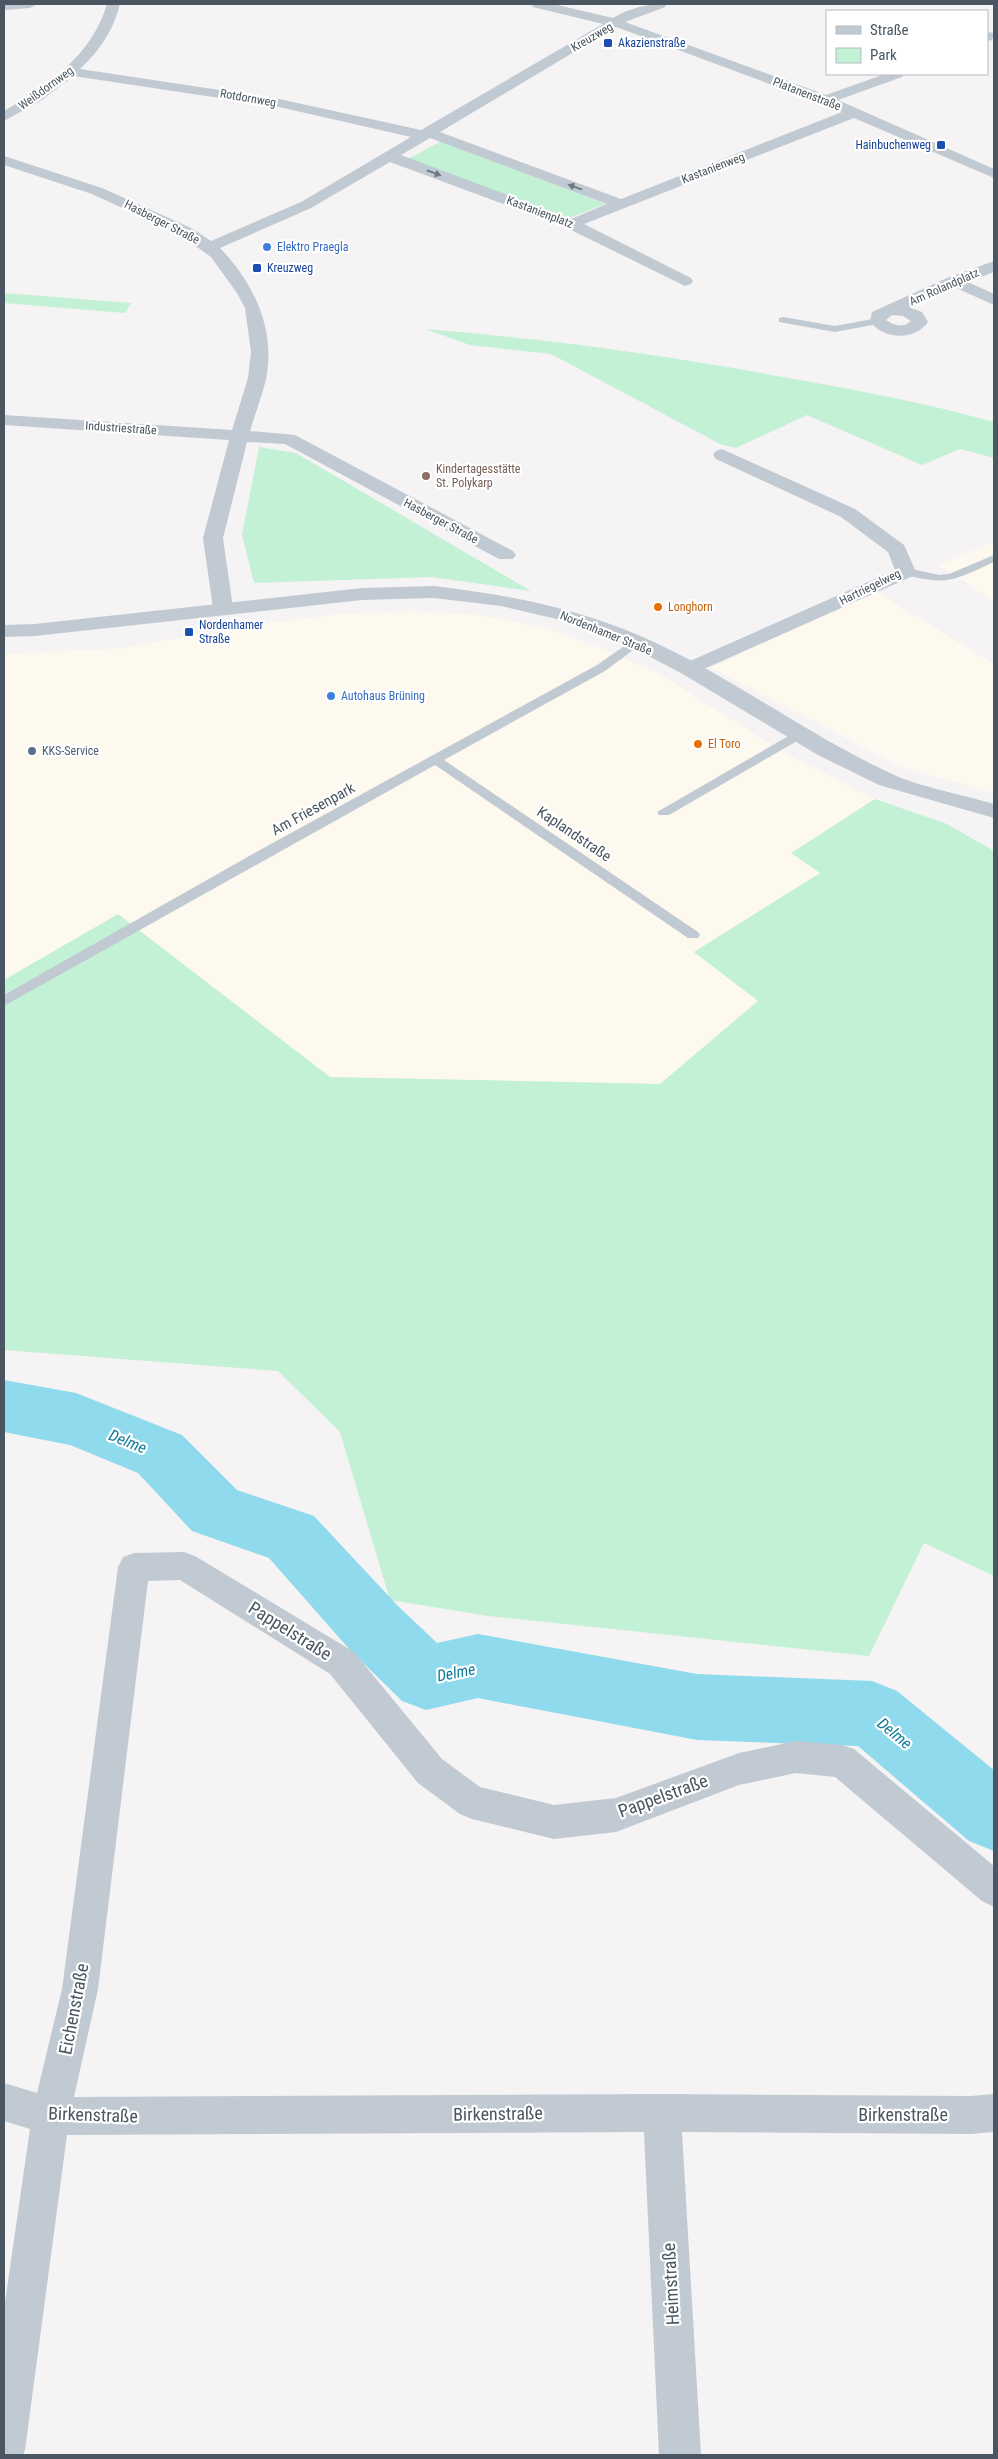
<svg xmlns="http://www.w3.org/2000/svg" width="998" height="2459" viewBox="0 0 998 2459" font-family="'Roboto Condensed',sans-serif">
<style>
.commercial{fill:#fdf9ef}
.green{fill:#c3f1d5}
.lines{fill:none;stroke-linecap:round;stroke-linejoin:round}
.river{fill:#90daee;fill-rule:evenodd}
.service{fill:#c1cad2;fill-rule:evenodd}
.minor{fill:#c1cad2;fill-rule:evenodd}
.tertiary{fill:#c1cad2;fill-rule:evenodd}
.oneway{fill:#6e7983}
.transit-dot{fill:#1a4fb4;stroke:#fff;stroke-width:2}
.shop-dot{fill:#3f7fe0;stroke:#fff;stroke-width:2}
.education-dot{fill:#8d6e63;stroke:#fff;stroke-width:2}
.food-dot{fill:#e8710a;stroke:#fff;stroke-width:2}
.service-dot{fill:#5c6f8a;stroke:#fff;stroke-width:2}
.labels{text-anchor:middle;stroke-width:4.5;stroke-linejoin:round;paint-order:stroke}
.far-street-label{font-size:12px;fill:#4a5661;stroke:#fff}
.far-transit-label{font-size:12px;fill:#164399;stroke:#fff;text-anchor:start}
.far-shop-label{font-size:12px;fill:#366cbe;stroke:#fff;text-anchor:start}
.far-education-label{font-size:12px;fill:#785e54;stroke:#fff;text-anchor:start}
.far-food-label{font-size:12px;fill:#c56008;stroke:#fff;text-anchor:start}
.far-service-label{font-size:12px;fill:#4e5e75;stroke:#fff;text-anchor:start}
.street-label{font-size:15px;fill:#4a5661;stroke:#fff}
.water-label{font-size:16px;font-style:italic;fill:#0c7c9b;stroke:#fff}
.near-street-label{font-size:18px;fill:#4a5661;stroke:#fff}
</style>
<rect width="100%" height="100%" fill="#f5f3f3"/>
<!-- commercial -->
<g class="commercial">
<polygon points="994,542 994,601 938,565"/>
<polygon points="873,590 994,664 994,793 901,767 711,668"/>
<polygon points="410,611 479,615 542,627 601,648 660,674 781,751 875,799 791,853 821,873 694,952 758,1000 660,1084 330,1077 118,914 4,980 4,654 124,648 238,627 339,614"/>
</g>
<!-- green -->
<g class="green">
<polygon points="442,141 606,204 569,218 406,160"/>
<polygon points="4,293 131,303 125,313 4,303"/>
<path d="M 425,329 C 547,339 667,355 788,378 C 857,390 926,403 994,422 L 994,458 L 960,449 L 922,465 L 807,415 L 736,448 L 720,444 L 551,354 L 470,345 Z"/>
<polygon points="259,447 296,453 531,591 431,577 254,583 242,535"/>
<polygon points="875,799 947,824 994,851 994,1576 924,1543 869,1656 488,1616 390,1600 340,1432 278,1371 4,1350 4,980 118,914 330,1077 660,1084 758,1001 694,952 820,873 791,853"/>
</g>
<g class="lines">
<!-- river -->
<polygon class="river" points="4,1380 76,1393 182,1435 237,1490 314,1516 398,1606 437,1643 478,1634 697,1674 872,1681 897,1691 994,1770 994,1851 969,1841 858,1746 697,1740 478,1698 426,1710 402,1701 350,1650 269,1558 192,1531 138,1473 70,1445 4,1432"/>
<!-- service -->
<g class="service">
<polygon points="783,317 835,326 878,318 883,321 878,324 835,332 779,322 779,318"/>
<path d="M 994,555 L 994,562 C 952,581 948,586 902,574 L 900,572 L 906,568 L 940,575 L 949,574 Z"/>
<polygon points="636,638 640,639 642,642 640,645 605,671 444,760 698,932 700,935 698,938 688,938 435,765 4,1006 4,995 251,855 597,665"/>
<polygon points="799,730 804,731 805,734 804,737 669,815 659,815 657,812"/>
</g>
<!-- minor -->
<g class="minor">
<polygon points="4,4 37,4 30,8 4,10"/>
<path d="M 107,4 L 120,4 C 113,31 100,50 80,69 L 279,99 L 421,130 L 603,24 L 533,7 L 532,4 L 553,4 L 613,18 C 630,8 646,4 666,4 L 665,7 L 625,22 L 826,95 L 885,74 L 904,74 L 902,77 L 838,100 L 994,169 L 994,178 L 854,118 L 584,224 L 691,278 L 693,281 L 691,284 L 685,286 L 565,227 L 390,162 L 311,208 L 220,248 C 254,283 276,330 266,379 C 262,396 255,414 250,431 L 295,435 L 513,551 L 516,555 L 513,559 L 499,559 L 285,444 L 247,442 L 223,538 L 233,608 L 230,612 L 223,614 L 216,612 L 213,608 L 203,538 L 229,440 L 4,425 L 4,415 L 232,430 L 248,378 L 251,352 L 245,308 L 237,293 L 211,257 L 179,234 L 92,194 L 4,165 L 4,156 L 102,188 L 191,228 L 211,241 L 301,202 L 411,137 L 279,107 L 73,76 L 42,100 L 4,121 L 4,111 C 49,84 91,57 107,4 ZM 616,27 L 821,103 L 842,112 L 621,199 L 440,132 ZM 430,138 L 607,204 L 571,219 L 401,155 Z"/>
<polygon points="987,32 994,33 992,40 987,41"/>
<path d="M 994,261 L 994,272 L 968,282 L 994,294 L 994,305 L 954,287 L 911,308 L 922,312 L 928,322 C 915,341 883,340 870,321 L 872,312 L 947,278 ZM 892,315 L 903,316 L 911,321 C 903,328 895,326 886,320 Z"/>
<polygon points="722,449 855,509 904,545 916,572 913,576 695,673 688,675 681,673 678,669 681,665 895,570 888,552 841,517 716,459 713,455 716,451"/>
<polygon points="184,1552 195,1556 354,1652 442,1759 480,1787 554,1805 616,1798 739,1753 796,1741 842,1745 854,1749 994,1866 994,1907 982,1901 835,1777 796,1773 739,1785 616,1832 554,1839 472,1819 460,1814 418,1783 330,1674 180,1580 148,1581 98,1989 74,2097 662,2094 971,2096 994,2094 994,2132 971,2134 682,2132 701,2455 659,2455 644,2132 67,2135 25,2450 23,2455 4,2455 4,2309 30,2129 4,2121 4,2083 37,2093 62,1989 118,1567 123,1557 134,1553"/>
</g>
<!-- tertiary -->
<path class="tertiary" d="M 434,586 C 508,595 574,607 643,637 C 729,675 806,734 892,774 C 920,787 964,795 994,804 L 994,818 L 879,785 L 818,755 L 681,673 L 629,646 L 557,619 L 501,606 L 434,598 L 362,600 L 35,636 L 4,637 L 4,625 L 35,624 L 362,588 Z"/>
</g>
<!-- one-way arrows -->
<defs><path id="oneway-solid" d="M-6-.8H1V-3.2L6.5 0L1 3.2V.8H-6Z" transform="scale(1.25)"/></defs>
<g class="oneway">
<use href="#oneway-solid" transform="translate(434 173) rotate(20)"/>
<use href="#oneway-solid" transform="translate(575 187) rotate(-160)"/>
</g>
<!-- markers -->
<g class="transit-dot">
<rect x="603" y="38" width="10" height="10" rx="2.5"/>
<rect x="936" y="140" width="10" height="10" rx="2.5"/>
<rect x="252" y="263" width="10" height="10" rx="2.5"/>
<rect x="184" y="627" width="10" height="10" rx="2.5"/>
</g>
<g class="shop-dot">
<circle cx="267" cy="247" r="5"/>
<circle cx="331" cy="696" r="5"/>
</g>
<circle class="education-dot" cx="426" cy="476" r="5"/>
<g class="food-dot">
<circle cx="658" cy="607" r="5"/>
<circle cx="698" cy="744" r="5"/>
</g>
<circle class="service-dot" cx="32" cy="751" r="5"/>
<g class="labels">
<!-- far-street labels -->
<g class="far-street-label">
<text transform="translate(592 37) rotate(-30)" y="4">Kreuzweg</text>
<text transform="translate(46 88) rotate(-36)" y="4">Weißdornweg</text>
<text transform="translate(807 94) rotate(21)" y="4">Platanenstraße</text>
<text transform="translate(248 98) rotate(10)" y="4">Rotdornweg</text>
<text transform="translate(713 168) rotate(-21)" y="4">Kastanienweg</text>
<text transform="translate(540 212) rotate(21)" y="4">Kastanienplatz</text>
<text transform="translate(162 222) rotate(27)" y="4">Hasberger Straße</text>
<text transform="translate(944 287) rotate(-24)" y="4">Am Rolandplatz</text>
<text transform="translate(121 428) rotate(4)" y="4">Industriestraße</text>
<text transform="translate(441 521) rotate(28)" y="4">Hasberger Straße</text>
<text transform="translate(870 587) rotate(-26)" y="4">Hartriegelweg</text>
<text transform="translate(606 633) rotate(22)" y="4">Nordenhamer Straße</text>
</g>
<!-- far-transit labels -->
<g class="far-transit-label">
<text x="618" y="47">Akazienstraße</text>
<text x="931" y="149" text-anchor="end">Hainbuchenweg</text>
<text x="267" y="272">Kreuzweg</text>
<text x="199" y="629">Nordenhamer<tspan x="199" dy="14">Straße</tspan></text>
</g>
<!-- far-shop labels -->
<g class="far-shop-label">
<text x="277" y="251">Elektro Praegla</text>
<text x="341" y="700">Autohaus Brüning</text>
</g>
<!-- far-education labels -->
<g class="far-education-label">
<text x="436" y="473">Kindertagesstätte<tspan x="436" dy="14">St. Polykarp</tspan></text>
</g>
<!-- far-food labels -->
<g class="far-food-label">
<text x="668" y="611">Longhorn</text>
<text x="708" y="748">El Toro</text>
</g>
<!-- far-service labels -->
<g class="far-service-label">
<text x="42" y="755">KKS-Service</text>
</g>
<!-- street labels -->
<g class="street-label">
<text transform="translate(313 809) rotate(-29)" y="5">Am Friesenpark</text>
<text transform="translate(574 834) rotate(34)" y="5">Kaplandstraße</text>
</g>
<!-- water labels -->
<g class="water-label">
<text transform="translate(128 1441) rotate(22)" y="6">Delme</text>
<text transform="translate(456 1672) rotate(-11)" y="6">Delme</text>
<text transform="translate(895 1733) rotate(40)" y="6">Delme</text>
</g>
<!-- near-street labels -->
<g class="near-street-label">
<text transform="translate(290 1631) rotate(32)" y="6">Pappelstraße</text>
<text transform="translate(663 1796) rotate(-20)" y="6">Pappelstraße</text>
<text transform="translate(74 2009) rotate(-79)" y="6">Eichenstraße</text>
<text transform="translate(498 2114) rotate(-1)" y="6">Birkenstraße</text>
<text transform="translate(93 2115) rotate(2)" y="6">Birkenstraße</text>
<text x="903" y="2121">Birkenstraße</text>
<text transform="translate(671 2284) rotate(-93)" y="6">Heimstraße</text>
</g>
</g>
<!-- border -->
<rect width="998" height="2459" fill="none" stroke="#4a5661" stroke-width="10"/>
<!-- legend -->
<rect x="826" y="10" width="162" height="65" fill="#ffffff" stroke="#b7bbc0"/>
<rect x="836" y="26" width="25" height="8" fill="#c1cad2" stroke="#b7bbc0"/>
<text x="870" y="35" font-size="15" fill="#4a5661">Straße</text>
<rect x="836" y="48" width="25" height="15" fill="#c3f1d5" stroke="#b7bbc0"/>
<text x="870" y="60" font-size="15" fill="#4a5661">Park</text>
</svg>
